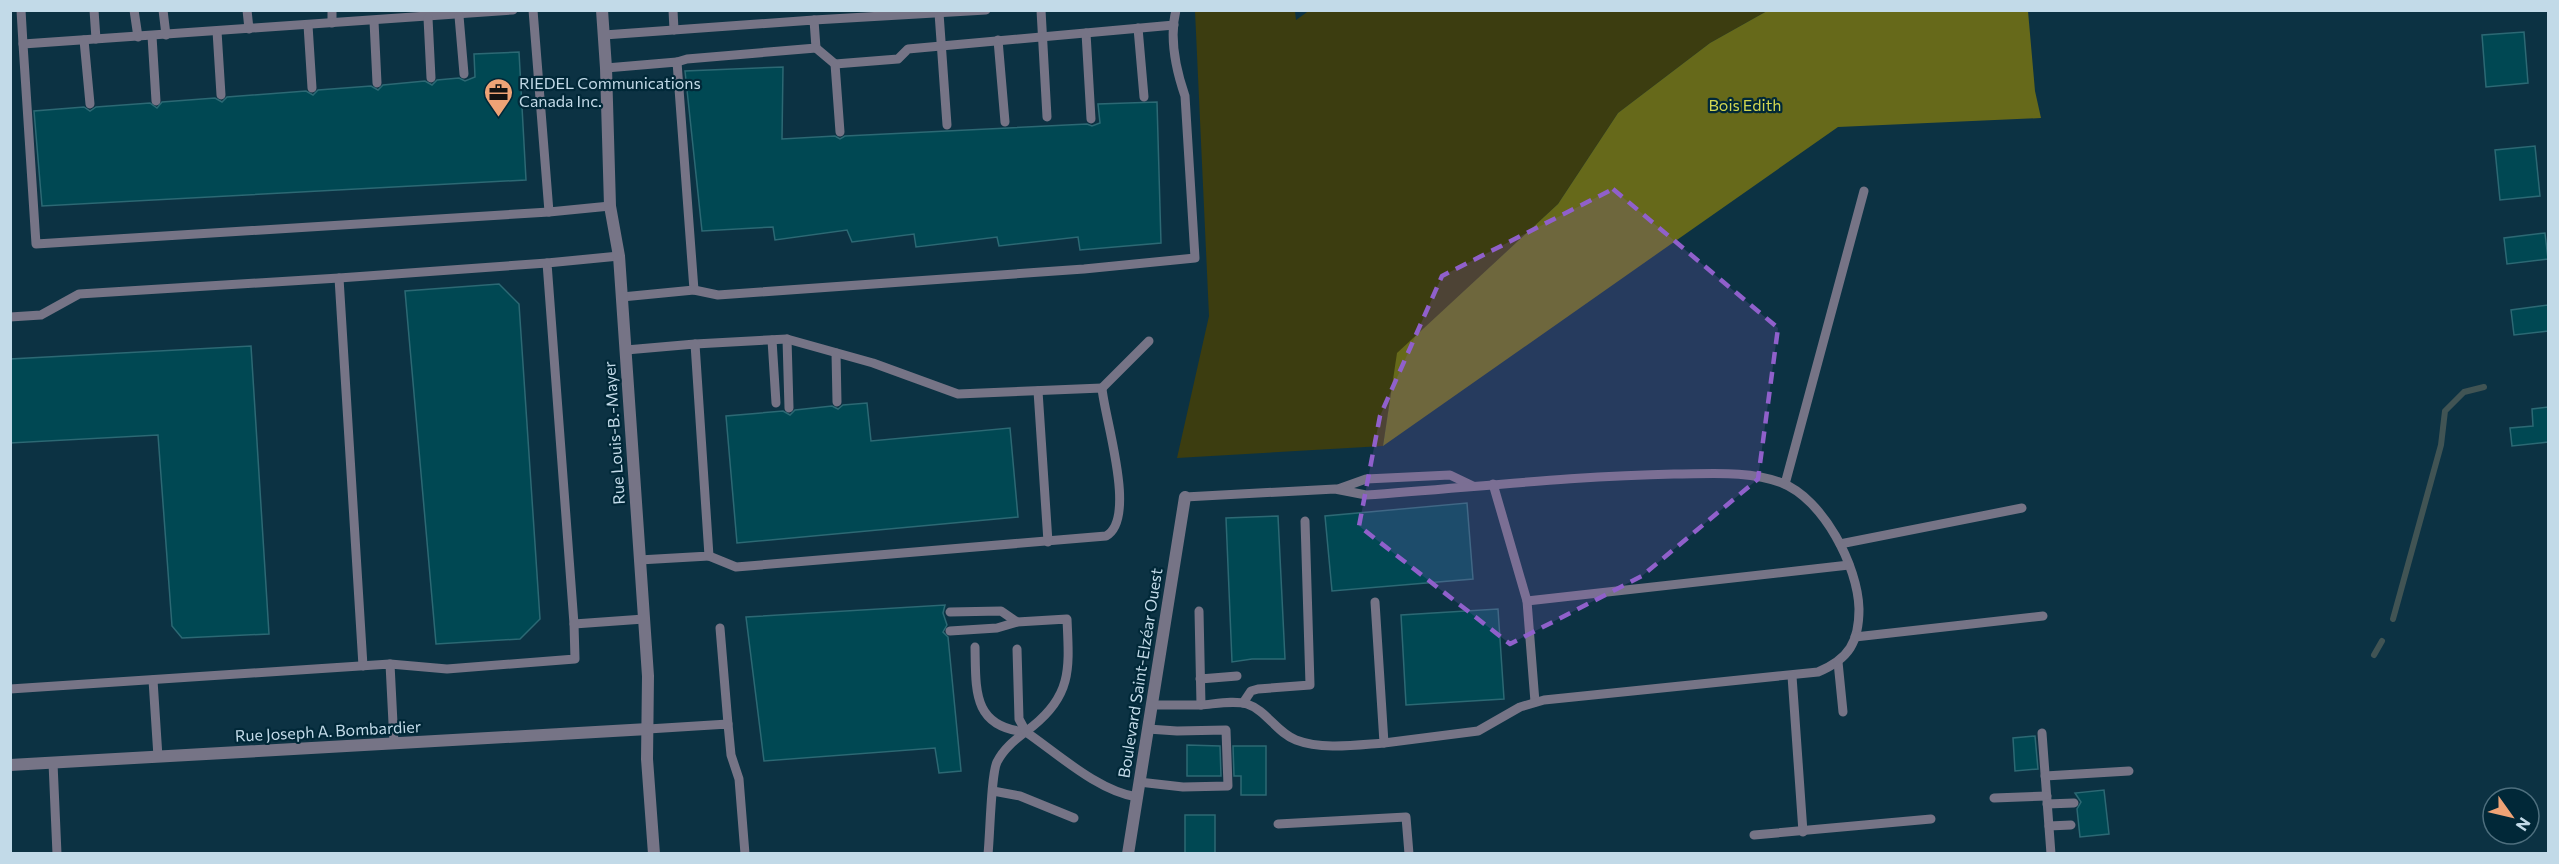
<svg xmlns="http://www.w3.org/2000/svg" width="2559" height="864" viewBox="0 0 2559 864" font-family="Commissioner,sans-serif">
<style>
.green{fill:#3c3d10}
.forest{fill:#66691a}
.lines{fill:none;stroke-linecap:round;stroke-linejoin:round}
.stream{stroke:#415454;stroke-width:6}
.building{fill:#004853;stroke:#2c6974;stroke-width:1.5}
.service{stroke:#767486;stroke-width:9}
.minor{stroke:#767486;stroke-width:12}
.marked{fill:#9060cb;fill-opacity:0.2;stroke:#9060cb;stroke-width:4.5;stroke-dasharray:12 8;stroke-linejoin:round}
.labels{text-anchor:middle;stroke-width:4.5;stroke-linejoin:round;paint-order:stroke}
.poi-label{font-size:16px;fill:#c2dae8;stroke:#012838;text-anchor:start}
.park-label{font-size:16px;fill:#d2d752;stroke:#012838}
.street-label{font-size:16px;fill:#c2dae8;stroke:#012838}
</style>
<rect width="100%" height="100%" fill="#0c3243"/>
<!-- green -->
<polygon class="green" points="1310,10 1767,11 1710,43 1618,113 1558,204 1398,353 1383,446 1177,458 1209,316 1195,11 1295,11 1296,20"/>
<!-- forest -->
<polygon class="forest" points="1767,11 2028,11 2035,91 2041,118 1838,127 1383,446 1397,353 1558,204 1618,113 1710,43"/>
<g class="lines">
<!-- stream -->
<g class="stream">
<polyline points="2393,619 2441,445 2445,411 2464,392 2484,387"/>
<polyline points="2374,655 2382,641"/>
</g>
</g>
<!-- building -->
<g class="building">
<polygon points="2524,32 2528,83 2486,87 2482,35"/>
<polygon points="519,52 526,180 42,206 34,111 84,107 90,111 96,107 150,103 157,108 162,102 215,98 222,102 227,97 306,91 313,95 318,90 371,86 378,90 383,85 425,81 432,85 437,80 459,78 465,81 475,77 474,54"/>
<polygon points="783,67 782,139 835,136 840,139 845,136 1087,124 1092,126 1100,123 1098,104 1157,102 1161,243 1080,250 1078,237 999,246 997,237 916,247 914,234 852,242 847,230 775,240 773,227 702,231 685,71"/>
<polygon points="2535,146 2540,196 2500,200 2495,150"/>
<polygon points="2545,233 2548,259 2507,264 2504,238"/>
<polygon points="499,284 519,304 540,619 520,639 436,644 405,291"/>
<polygon points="2548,305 2548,331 2514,335 2511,310"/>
<polygon points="251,346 269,634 182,638 172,626 158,435 10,443 10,359"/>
<polygon points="867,403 871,441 1010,428 1018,517 737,543 726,416 783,411 790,415 795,410 832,406 838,409 843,405"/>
<polygon points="2548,407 2548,442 2512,446 2510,428 2533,426 2532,409"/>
<polygon points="1467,503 1473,579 1332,591 1325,516"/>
<polygon points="1278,516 1285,659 1252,659 1232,662 1226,518"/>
<polygon points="945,605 943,613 947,625 943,632 948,637 961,771 939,773 935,748 764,761 746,617"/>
<polygon points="1498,609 1504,699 1406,705 1401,615"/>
<polygon points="2035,736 2038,769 2015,771 2013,738"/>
<polygon points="1187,745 1220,746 1221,776 1187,776"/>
<polygon points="1233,746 1266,746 1266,795 1241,795 1241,776 1234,776"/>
<polygon points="2104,790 2109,834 2080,837 2077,809 2081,802 2075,793"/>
<rect x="1185" y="815" width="30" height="39"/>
</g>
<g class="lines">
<!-- service -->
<g class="service">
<polyline points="21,10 23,44"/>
<polyline points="94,10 96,39"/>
<polyline points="134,10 138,37"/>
<polyline points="163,10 166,35"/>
<polyline points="247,10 249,29"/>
<polyline points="332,10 332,23"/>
<polyline points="513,10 23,44 36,244 549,212"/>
<polyline points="533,10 549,212 610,206"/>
<polyline points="673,10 674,30"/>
<polyline points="1041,10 1047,117"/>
<polyline points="939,13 947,125"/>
<polyline points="459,16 464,74"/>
<polyline points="428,18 431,78"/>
<polyline points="814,20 986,10"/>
<polyline points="374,21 377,83"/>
<polyline points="308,25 312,88"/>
<polyline points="1138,28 1144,97"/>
<polyline points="217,31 221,95"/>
<polyline points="1086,33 1091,119"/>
<polyline points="604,35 814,20 816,48 687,59 677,62"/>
<polyline points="152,36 156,101"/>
<polyline points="84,40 90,104"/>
<polyline points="998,40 1005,122"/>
<polyline points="816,48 835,64 898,59 908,49 1174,25"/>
<polyline points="835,64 840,132"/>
<polyline points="606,68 677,62 694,290 622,297"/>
<polyline points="619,256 547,263 574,624 644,619"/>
<polyline points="339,278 363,666"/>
<path d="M 694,290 L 718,295 L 1084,269 L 1195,258 L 1185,96 C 1176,70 1169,38 1176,10"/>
<polyline points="10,317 41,315 79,294 339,278 547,263"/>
<polyline points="787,339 789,408"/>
<polyline points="772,340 776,403"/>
<path d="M 695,344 L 787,339 L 873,363 L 958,394 L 1102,388 C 1104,417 1138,519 1106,536 L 736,567 L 709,556"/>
<polyline points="626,350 695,344 709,556 639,560"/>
<polyline points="836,353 837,402"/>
<polyline points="1102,388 1149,341"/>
<polyline points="1038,391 1048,542"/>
<polyline points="1493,484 1527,601 1535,702"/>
<polyline points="1785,484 1864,191"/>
<polyline points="1338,489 1366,479 1450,475 1473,486"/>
<path d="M 1185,497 L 1335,489 L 1366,495 C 1468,488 1571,476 1674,474 C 1708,474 1749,470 1782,483 C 1823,499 1858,566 1859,609 C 1859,642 1849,659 1818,672 L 1544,700 L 1520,707 L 1478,731 L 1384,743"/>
<polyline points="1840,544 2022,508"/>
<polyline points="1527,601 1849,565"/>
<polyline points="950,612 1001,611 1017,622"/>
<polyline points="720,628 728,724"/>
<path d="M 950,631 L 997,628 L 1017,622 L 1067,619 C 1069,666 1073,694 1033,726 C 1019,737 1005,746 997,762 C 991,774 990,836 988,854"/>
<polyline points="1855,637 2043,616"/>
<path d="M 975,647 C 976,690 972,727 1026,732"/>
<path d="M 1017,649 L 1019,719 L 1026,732 C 1058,754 1098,791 1137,797"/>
<polyline points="1838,662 1843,712"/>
<polyline points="390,664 447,669 575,659 574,624"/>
<polyline points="1792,676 1803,832"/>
<polyline points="1200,679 1237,676"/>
<polyline points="153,680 158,757"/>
<polyline points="10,689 390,664 394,743"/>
<polyline points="1243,703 1251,691 1258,689 1310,685 1305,521"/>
<polyline points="1152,705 1201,705 1199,611"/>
<path d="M 1201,705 C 1215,704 1234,700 1247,704 C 1266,710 1277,733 1296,740 C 1322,750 1356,745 1384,743 L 1375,602"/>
<polyline points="648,729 728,724 731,755 739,779 745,854"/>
<polyline points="2042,733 2051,854"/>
<polyline points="53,763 57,854"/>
<polyline points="2045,776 2129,771"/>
<polyline points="1139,782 1183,787 1228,786 1226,730 1177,731 1148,729"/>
<polyline points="993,791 1020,796 1074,818"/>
<polyline points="1994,798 2047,796"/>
<polyline points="2047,804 2074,803"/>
<polyline points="1278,824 1406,817 1409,854"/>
<polyline points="2049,826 2071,825"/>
<polyline points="1754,835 1931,819"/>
</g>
<!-- minor -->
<g class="minor">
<polyline points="602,10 606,68 610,206 619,256 648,676 647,759 654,854"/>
<polyline points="10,765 648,729"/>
<polyline points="1128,854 1185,497"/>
</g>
</g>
<!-- marked area -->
<path class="marked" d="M 1613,189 L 1778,328 L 1758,479 L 1642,576 L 1510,644 L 1359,526 L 1380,416 L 1442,276 Z"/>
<!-- icons -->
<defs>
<symbol id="office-pin" viewBox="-11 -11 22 30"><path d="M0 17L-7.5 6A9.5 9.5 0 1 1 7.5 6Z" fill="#efa376" stroke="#012838"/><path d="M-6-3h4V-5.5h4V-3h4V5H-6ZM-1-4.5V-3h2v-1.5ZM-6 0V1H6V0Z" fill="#111"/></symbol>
</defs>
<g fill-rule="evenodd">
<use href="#office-pin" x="482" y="76" width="33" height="45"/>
</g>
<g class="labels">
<!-- poi labels -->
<g class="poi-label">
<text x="519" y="89">RIEDEL Communications<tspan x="519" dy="18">Canada Inc.</tspan></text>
</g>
<!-- park labels -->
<g class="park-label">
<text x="1745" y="111">Bois Edith</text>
</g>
<!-- street labels -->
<g class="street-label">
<text transform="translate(614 433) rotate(-94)" y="6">Rue Louis-B.-Mayer</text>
<text transform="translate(1140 673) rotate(-81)" y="6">Boulevard Saint-Elzéar Ouest</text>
<text transform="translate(328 731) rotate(-3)" y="6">Rue Joseph A. Bombardier</text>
</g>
</g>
<!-- border -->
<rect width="2559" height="864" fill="none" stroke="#c2dae8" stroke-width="24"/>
<!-- north arrow -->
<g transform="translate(2511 816) rotate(124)"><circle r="28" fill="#012838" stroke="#4e6f7e" stroke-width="1.5"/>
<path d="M0-4.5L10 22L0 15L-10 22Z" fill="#efa376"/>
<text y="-9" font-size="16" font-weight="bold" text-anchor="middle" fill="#c2dae8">N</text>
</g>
</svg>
